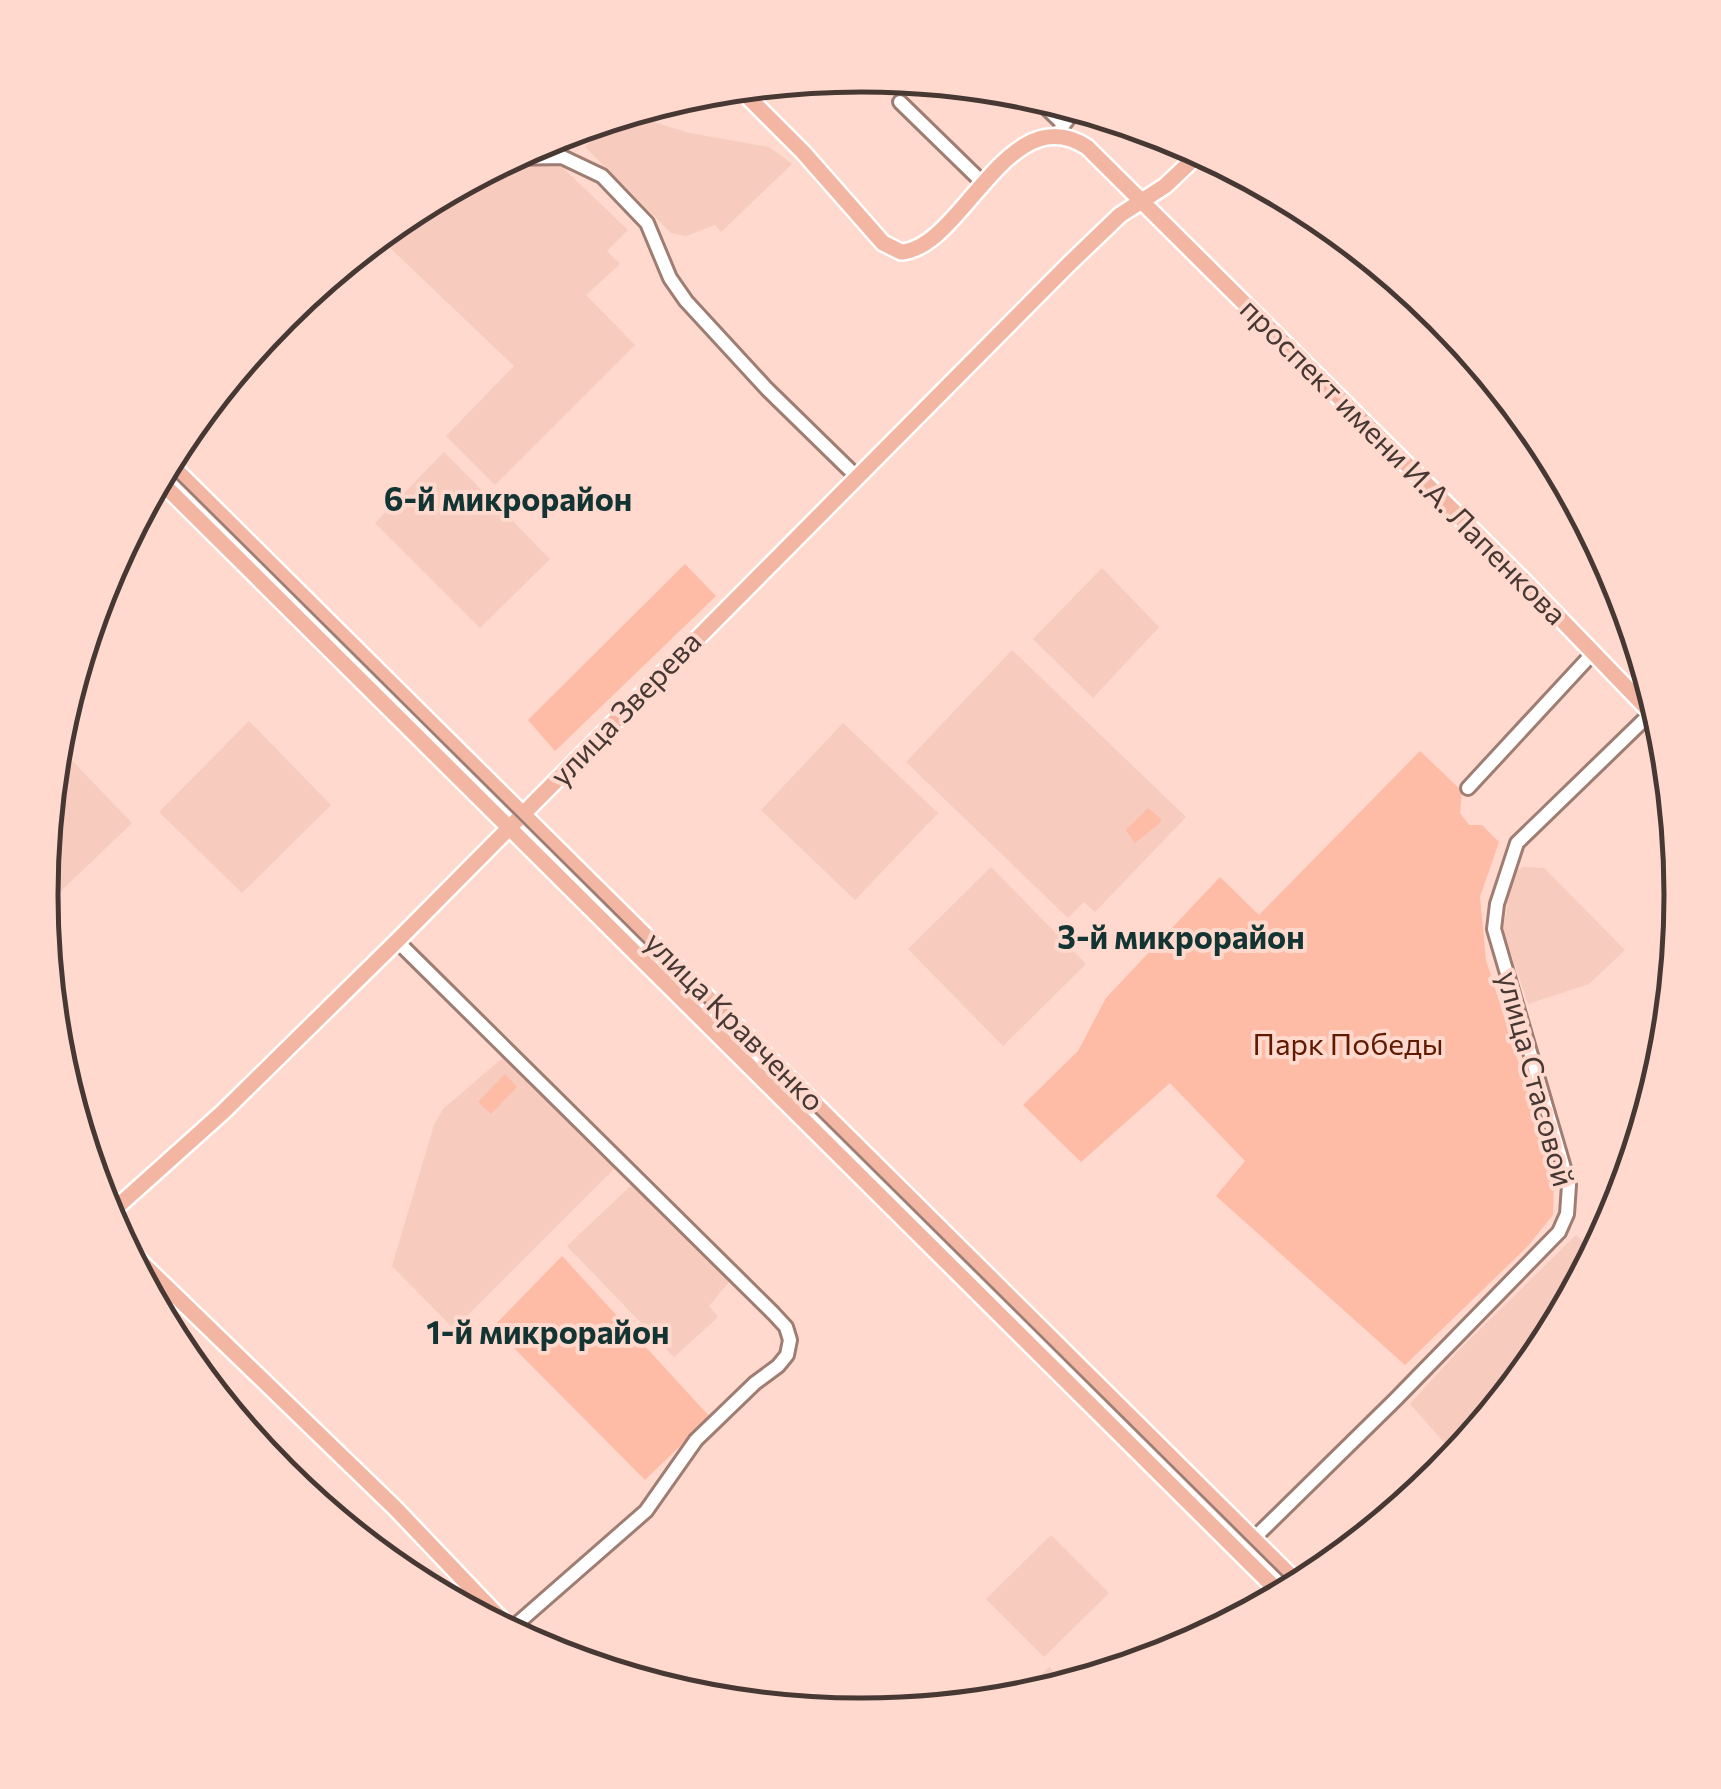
<svg xmlns="http://www.w3.org/2000/svg" width="1721" height="1789" viewBox="0 0 1721 1789" font-family="Commissioner,sans-serif">
<style>
.built{fill:#f7cbbd}
.green{fill:#febba6}
.lines{fill:none;stroke-linecap:round;stroke-linejoin:round}
.river{stroke:#d7876d;stroke-width:15}
.minor-casing{stroke:#9f7d72;stroke-width:18}
.major-casing{stroke:#fff;stroke-width:20}
.minor{stroke:#fff;stroke-width:12}
.major{stroke:#f2b6a3;stroke-width:15}
.tram{stroke:#977e76;stroke-width:2.5}
.labels{text-anchor:middle;stroke-width:8;stroke-linejoin:round;paint-order:stroke}
.street-label{font-size:30px;fill:#473833;stroke:#ffd9cd}
.park-label{font-size:30px;fill:#611900;stroke:#ffd9cd}
.neighbourhood-label{font-size:32px;font-weight:bold;fill:#123432;stroke:#ffd9cd}
.rim{fill:none;stroke:#473833;stroke-width:5}
</style>
<rect width="100%" height="100%" fill="#ffd9cd"/>
<!-- built -->
<g class="built">
<polygon points="624,113 689,133 769,147 792,164 721,232 715,225 686,236 671,233 585,147 614,116"/>
<polygon points="504,159 562,167 628,230 607,251 620,264 586,295 635,345 495,485 446,436 514,366 386,244 379,249 371,240 405,212"/>
<polygon points="444,452 550,559 480,628 375,523"/>
<polygon points="1102,568 1159,627 1093,698 1033,639"/>
<polygon points="1012,650 1186,817 1095,912 1084,902 1068,918 906,762"/>
<polygon points="249,721 331,805 242,893 159,812"/>
<polygon points="843,723 938,813 855,900 761,810"/>
<polygon points="55,743 132,823 42,909 40,894"/>
<polygon points="991,867 1086,964 1003,1046 908,949"/>
<polygon points="1523,867 1544,868 1625,950 1589,984 1528,1004 1503,930 1513,872"/>
<polygon points="506,1055 617,1166 454,1329 392,1266 434,1125 443,1109"/>
<polygon points="634,1183 733,1277 709,1306 718,1317 674,1357 567,1246"/>
<polygon points="1576,1235 1595,1253 1542,1351 1456,1456 1410,1404 1460,1349"/>
<polygon points="1442,1461 1447,1467 1440,1475 1374,1529"/>
<polygon points="1051,1535 1109,1593 1044,1657 986,1599"/>
<polygon points="1049,1667 1067,1685 1018,1700"/>
</g>
<!-- green -->
<g class="green">
<polygon points="685,564 716,596 555,751 528,720"/>
<polygon points="1420,751 1462,791 1460,813 1469,825 1482,825 1499,842 1480,897 1486,960 1554,1174 1553,1215 1527,1247 1405,1365 1216,1196 1245,1161 1170,1083 1081,1162 1023,1105 1078,1051 1106,998 1220,877 1259,915"/>
<polygon points="1148,808 1161,819 1161,822 1135,843 1126,830"/>
<polygon points="505,1074 517,1087 491,1114 478,1102"/>
<polygon points="562,1256 710,1417 645,1480 493,1327"/>
<polygon points="1480,1410 1488,1418 1466,1444 1456,1434"/>
</g>
<g class="lines">
<!-- river -->
<polyline class="river" points="690,93 720,99 735,86"/>
<defs>
<g id="minor">
<polyline points="1031,93 1063,124"/>
<polyline points="900,102 982,182"/>
<polyline points="1061,128 1077,107"/>
<polyline points="507,158 562,157 602,176 647,223 670,278 686,301 767,389 857,477"/>
<polyline points="1468,788 1593,653"/>
<polyline points="397,941 773,1313 786,1327 790,1340 787,1355 778,1366 755,1383 696,1440 646,1511 511,1629"/>
<polyline points="1240,1552 1395,1400 1559,1232 1567,1214 1569,1185 1494,929 1497,904 1517,843 1651,713"/>
</g>
<g id="major">
<path d="M 737,86 L 803,152 L 883,243 L 901,252 C 963,248 1007,96 1087,147 L 1524,581 L 1662,724"/>
<polyline points="167,461 1300,1585"/>
<polyline points="157,478 1282,1595"/>
<polyline points="107,1216 223,1112 397,941 1069,264 1120,215 1165,186 1202,151"/>
<polyline points="121,1243 395,1508 520,1639"/>
</g>
</defs>
<!-- minor casing -->
<use href="#minor" class="minor-casing"/>
<!-- major casing -->
<use href="#major" class="major-casing"/>
<!-- minor -->
<use href="#minor" class="minor"/>
<!-- major -->
<use href="#major" class="major"/>
<!-- tram -->
<polyline class="tram" points="164,466 1295,1588"/>
</g>
<g class="labels">
<!-- street labels -->
<g class="street-label">
<text transform="translate(1403 462) rotate(45)" y="10">проспект имени И.А. Лапенкова</text>
<text transform="translate(626 709) rotate(-46)" y="10">улица Зверева</text>
<text transform="translate(734 1022) rotate(45)" y="10">улица Кравченко</text>
<text transform="translate(1535 1079) rotate(75)" y="10">улица Стасовой</text>
</g>
<!-- park labels -->
<g class="park-label">
<text x="1348" y="1055">Парк Победы</text>
</g>
<!-- neighbourhood labels -->
<g class="neighbourhood-label">
<text x="508" y="511">6-й микрорайон</text>
<text x="1181" y="949">3-й микрорайон</text>
<text x="548" y="1344">1-й микрорайон</text>
</g>
</g>
<!-- crop -->
<path d="M0 0H1721V1789H0ZM58 895a803 803 0 1 1 1606 0a803 803 0 1 1-1606 0Z" fill="#ffd9cd" fill-rule="evenodd"/>
<path class="rim" d="M58 895a803 803 0 1 1 1606 0a803 803 0 1 1-1606 0Z"/>
</svg>
